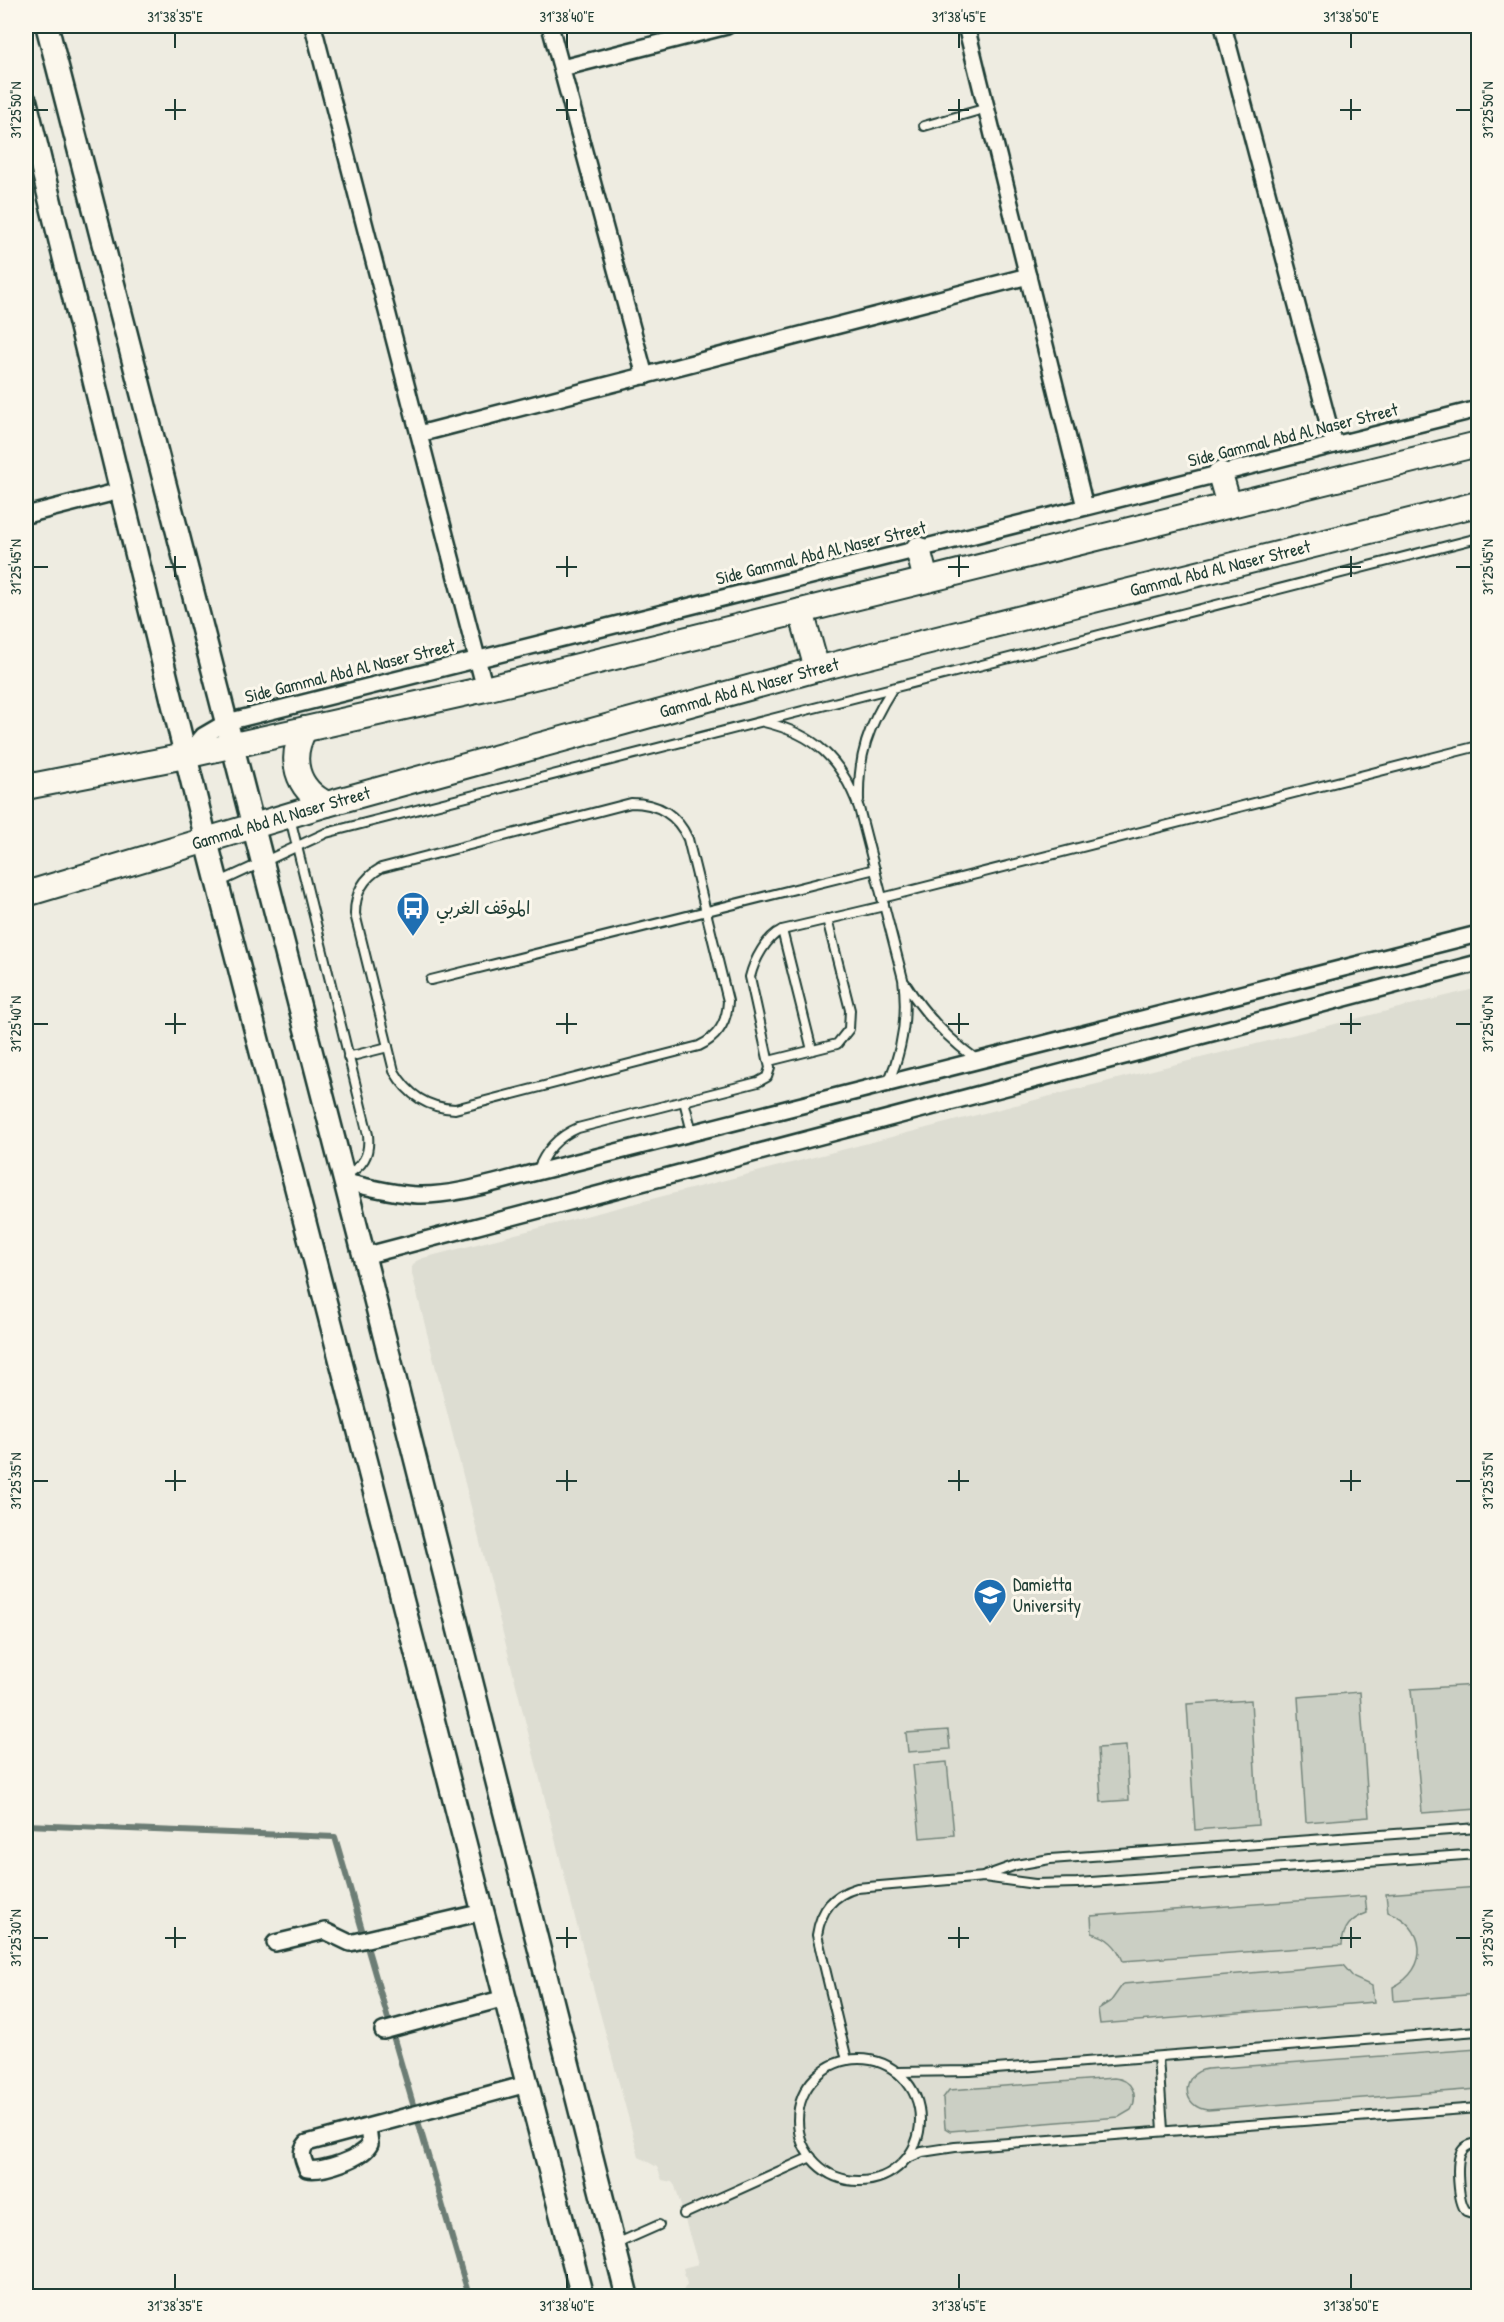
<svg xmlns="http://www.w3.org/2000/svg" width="1504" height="2322" viewBox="0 0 1504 2322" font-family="'Patrick Hand','Playpen Sans Arabic',sans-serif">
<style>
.built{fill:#ddddd2}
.green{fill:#cbcfc4;stroke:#75867c;stroke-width:1.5}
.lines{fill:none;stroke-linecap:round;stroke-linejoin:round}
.stream{stroke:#6c7d74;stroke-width:6}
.service-casing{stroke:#1f3d34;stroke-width:12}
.minor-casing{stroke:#1f3d34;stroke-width:20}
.secondary-casing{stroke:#1f3d34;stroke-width:26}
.primary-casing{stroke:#1f3d34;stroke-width:28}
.service{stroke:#fbf7ec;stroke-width:8}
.minor{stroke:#fbf7ec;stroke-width:15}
.secondary{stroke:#fbf7ec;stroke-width:21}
.primary{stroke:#fbf7ec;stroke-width:24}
.ticks{fill:none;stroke:#1f3d34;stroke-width:2}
.labels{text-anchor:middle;stroke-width:6;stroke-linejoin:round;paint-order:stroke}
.street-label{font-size:18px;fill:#1f3d34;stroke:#fbf7ec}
.poi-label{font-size:18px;fill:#1f3d34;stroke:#fbf7ec;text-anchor:start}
.neatline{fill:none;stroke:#1f3d34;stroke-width:2}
.ticks-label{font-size:15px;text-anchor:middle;fill:#1f3d34}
</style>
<rect width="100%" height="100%" fill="#eeece1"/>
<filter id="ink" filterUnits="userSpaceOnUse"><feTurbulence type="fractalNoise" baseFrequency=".0167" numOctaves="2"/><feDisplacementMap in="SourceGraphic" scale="12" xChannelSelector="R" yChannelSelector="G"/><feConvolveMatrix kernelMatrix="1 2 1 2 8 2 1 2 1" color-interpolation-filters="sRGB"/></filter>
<g filter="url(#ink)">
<!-- built -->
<polygon class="built" points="1478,988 1478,2296 680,2296 687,2284 683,2268 698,2264 675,2186 672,2182 662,2180 657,2167 639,2157 587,1965 412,1274 412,1267 416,1261 423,1258 1097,1084"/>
<!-- green -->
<g class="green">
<polygon points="1476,1685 1478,1717 1478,1809 1422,1813 1411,1689"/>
<polygon points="1360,1692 1369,1817 1306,1822 1298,1697"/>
<polygon points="1251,1700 1258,1825 1195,1830 1187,1704"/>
<polygon points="948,1730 950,1749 908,1752 906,1733"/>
<polygon points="1126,1746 1129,1800 1101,1802 1098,1748"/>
<polygon points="947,1762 954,1835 920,1838 913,1765"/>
<path d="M 1478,1887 L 1478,1994 L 1394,2001 L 1393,1987 C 1430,1969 1427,1926 1388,1912 L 1386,1894 Z"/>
<path d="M 1365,1896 L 1367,1913 C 1351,1919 1343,1927 1342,1945 L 1123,1961 C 1117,1946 1108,1937 1092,1933 L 1091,1916 Z"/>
<polygon points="1343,1965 1354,1978 1372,1986 1374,2002 1100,2024 1098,2009 1111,2001 1123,1984"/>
<path d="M 1478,2049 L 1478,2089 L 1208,2110 C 1181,2108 1180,2073 1207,2069 Z"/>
<path d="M 1114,2078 C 1132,2079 1139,2095 1131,2110 L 1119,2117 L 950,2131 L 945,2128 L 943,2098 L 949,2090 Z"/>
</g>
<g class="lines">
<!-- stream -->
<polyline class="stream" points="26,1825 335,1837 469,2296"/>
<defs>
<g id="service">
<polyline points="924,126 987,108"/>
<path d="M 764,722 C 815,734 841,759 859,808 L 903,979 C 908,1016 903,1049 888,1083"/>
<path d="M 859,800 C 858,755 868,727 892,689"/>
<path d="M 631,803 C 657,803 677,814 688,839 L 728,1001 C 727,1023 718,1037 699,1046 L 455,1109 C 427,1108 408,1095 394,1071 L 355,914 C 355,893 363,878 381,868 Z"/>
<path d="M 290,818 L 368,1135 C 370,1155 363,1167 345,1175"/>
<polyline points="220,882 326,833 1478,538"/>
<polyline points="882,898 1478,746"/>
<polyline points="782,930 812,1050"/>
<polyline points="431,980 875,869"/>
<path d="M 905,983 C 924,1014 947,1038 976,1059"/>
<polyline points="348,1057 388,1047"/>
<polyline points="769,1061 837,1044 849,1029 850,1010 827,919"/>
<polyline points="684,1101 692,1132"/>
<path d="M 537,1172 C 545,1151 557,1137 578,1128 L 758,1082 L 767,1077 L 770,1068 L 750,977 C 754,961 766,937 782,930 L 884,906"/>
<polyline points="985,1876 1016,1865 1050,1859 1478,1828"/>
<polyline points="1158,2057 1163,2130"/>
<circle cx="859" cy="2120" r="61"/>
<path d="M 847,2060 L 817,1935 C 821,1909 833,1895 857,1888 L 984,1877 L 1035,1884 L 1077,1883 L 1478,1854"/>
<polyline points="897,2072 970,2071 1478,2031"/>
<path d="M 1478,2143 C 1472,2144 1466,2145 1462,2151 C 1455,2161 1458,2202 1466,2211 L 1478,2215"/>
<polyline points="908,2158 922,2152 955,2147 1478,2108"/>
<polyline points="684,2214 811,2157"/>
<polyline points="616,2244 659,2225"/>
</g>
<g id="minor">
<polyline points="313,26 485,689"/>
<polyline points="550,26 645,376"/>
<polyline points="966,26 1085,507"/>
<polyline points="1223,26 1334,445"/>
<polyline points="562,68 727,26"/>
<polyline points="419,434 1028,276"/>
<polyline points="26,515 120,491"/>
<polyline points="186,756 203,736 227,722 1478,409"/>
<path d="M 345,1182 C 369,1187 394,1194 418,1195 C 457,1196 499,1181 537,1172 L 1478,934"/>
<polyline points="364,1256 1478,963"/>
<polyline points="275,1943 325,1931 350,1943 483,1912"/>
<polyline points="383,2031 505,1998"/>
<path d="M 368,2127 L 370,2144 C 364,2158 322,2172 307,2169 C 303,2159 299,2152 307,2143 L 527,2084"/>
</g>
<g id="secondary">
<polyline points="47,26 364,1256 627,2296"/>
<polyline points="26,102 206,839 582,2296"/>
</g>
<g id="primary">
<polyline points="1220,474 1229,505"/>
<polyline points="918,549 926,580"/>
<polyline points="801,611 817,669"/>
<path d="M 305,729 C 288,758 296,789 327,804"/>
<polyline points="26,787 185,756 485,689 1478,444"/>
<path id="s1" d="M 26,894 L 327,804 L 817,669 L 1478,504"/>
</g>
</defs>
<!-- service casing -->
<use href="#service" class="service-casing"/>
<!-- minor casing -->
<use href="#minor" class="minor-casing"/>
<!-- secondary casing -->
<use href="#secondary" class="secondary-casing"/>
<!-- primary casing -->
<use href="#primary" class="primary-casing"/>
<!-- service -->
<use href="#service" class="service"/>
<!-- minor -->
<use href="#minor" class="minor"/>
<!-- secondary -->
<use href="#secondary" class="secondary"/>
<!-- primary -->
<use href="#primary" class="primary"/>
</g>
</g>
<!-- ticks -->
<path class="ticks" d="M 175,33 L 175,48M 567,33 L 567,48M 959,33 L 959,48M 1351,33 L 1351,48M 175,99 L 175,120M 567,99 L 567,120M 959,99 L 959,120M 1351,99 L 1351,120M 33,110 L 48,110M 165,110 L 186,110M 556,110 L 577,110M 948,110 L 969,110M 1340,110 L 1361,110M 1456,110 L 1471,110M 175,556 L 175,577M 567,556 L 567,577M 959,556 L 959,577M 1351,556 L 1351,577M 33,567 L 48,567M 165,567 L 186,567M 556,567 L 577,567M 948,567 L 969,567M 1340,567 L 1361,567M 1456,567 L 1471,567M 175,1013 L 175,1034M 567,1013 L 567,1034M 959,1013 L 959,1034M 1351,1013 L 1351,1034M 33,1024 L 48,1024M 165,1024 L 186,1024M 556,1024 L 577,1024M 948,1024 L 969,1024M 1340,1024 L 1361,1024M 1456,1024 L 1471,1024M 175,1470 L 175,1491M 567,1470 L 567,1491M 959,1470 L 959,1491M 1351,1470 L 1351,1491M 33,1481 L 48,1481M 165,1481 L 186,1481M 556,1481 L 577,1481M 948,1481 L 969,1481M 1340,1481 L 1361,1481M 1456,1481 L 1471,1481M 175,1927 L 175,1948M 567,1927 L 567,1948M 959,1927 L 959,1948M 1351,1927 L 1351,1948M 33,1938 L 48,1938M 165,1938 L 186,1938M 556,1938 L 577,1938M 948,1938 L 969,1938M 1340,1938 L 1361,1938M 1456,1938 L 1471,1938M 175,2274 L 175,2289M 567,2274 L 567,2289M 959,2274 L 959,2289M 1351,2274 L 1351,2289"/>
<!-- icons -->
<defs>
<symbol id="bus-pin" viewBox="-11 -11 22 30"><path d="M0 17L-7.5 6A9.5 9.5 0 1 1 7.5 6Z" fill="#1f6fb2" stroke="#fbf7ec"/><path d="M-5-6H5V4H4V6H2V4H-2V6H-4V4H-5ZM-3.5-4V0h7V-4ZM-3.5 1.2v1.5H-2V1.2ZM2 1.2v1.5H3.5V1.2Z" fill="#fff"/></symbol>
<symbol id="university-pin" viewBox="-11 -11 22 30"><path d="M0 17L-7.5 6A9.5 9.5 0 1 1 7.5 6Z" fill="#1f6fb2" stroke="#fbf7ec"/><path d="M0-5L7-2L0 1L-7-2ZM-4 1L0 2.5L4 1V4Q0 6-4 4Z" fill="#fff"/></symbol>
</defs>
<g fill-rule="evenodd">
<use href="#bus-pin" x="394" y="889" width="38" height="52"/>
<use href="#university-pin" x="971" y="1576" width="38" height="52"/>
</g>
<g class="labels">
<!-- street labels -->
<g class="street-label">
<text transform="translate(1293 435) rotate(-14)" y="6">Side Gammal Abd Al Naser Street</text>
<text transform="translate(821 553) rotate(-14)" y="6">Side Gammal Abd Al Naser Street</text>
<text dy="6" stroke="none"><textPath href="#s1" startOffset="1238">Gammal Abd Al Naser Street</textPath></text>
<text transform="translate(350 671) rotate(-14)" y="6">Side Gammal Abd Al Naser Street</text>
<text dy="6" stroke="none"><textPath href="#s1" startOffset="752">Gammal Abd Al Naser Street</textPath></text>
<text dy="6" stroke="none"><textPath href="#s1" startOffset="266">Gammal Abd Al Naser Street</textPath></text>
</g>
<!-- poi labels -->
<g class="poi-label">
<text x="436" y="914">الموقف الغربي</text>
<text x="1013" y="1591">Damietta<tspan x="1013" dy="21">University</tspan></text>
</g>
</g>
<!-- margin -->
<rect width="1504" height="2322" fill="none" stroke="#fbf7ec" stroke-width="66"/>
<rect x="33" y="33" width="1438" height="2256" class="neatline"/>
<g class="ticks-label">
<text x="175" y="22">31°38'35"E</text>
<text x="567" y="22">31°38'40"E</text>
<text x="959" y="22">31°38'45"E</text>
<text x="1351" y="22">31°38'50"E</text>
<text transform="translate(16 110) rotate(-90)" y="5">31°25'50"N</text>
<text transform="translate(1488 110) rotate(-90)" y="5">31°25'50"N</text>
<text transform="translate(16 567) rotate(-90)" y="5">31°25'45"N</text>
<text transform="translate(1488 567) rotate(-90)" y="5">31°25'45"N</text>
<text transform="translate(16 1024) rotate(-90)" y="5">31°25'40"N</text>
<text transform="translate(1488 1024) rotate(-90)" y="5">31°25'40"N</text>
<text transform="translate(16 1481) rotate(-90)" y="5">31°25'35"N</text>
<text transform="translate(1488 1481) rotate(-90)" y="5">31°25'35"N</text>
<text transform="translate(16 1938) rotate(-90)" y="5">31°25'30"N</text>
<text transform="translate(1488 1938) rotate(-90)" y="5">31°25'30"N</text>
<text x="175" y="2311">31°38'35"E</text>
<text x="567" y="2311">31°38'40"E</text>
<text x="959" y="2311">31°38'45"E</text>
<text x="1351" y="2311">31°38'50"E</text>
</g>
</svg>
